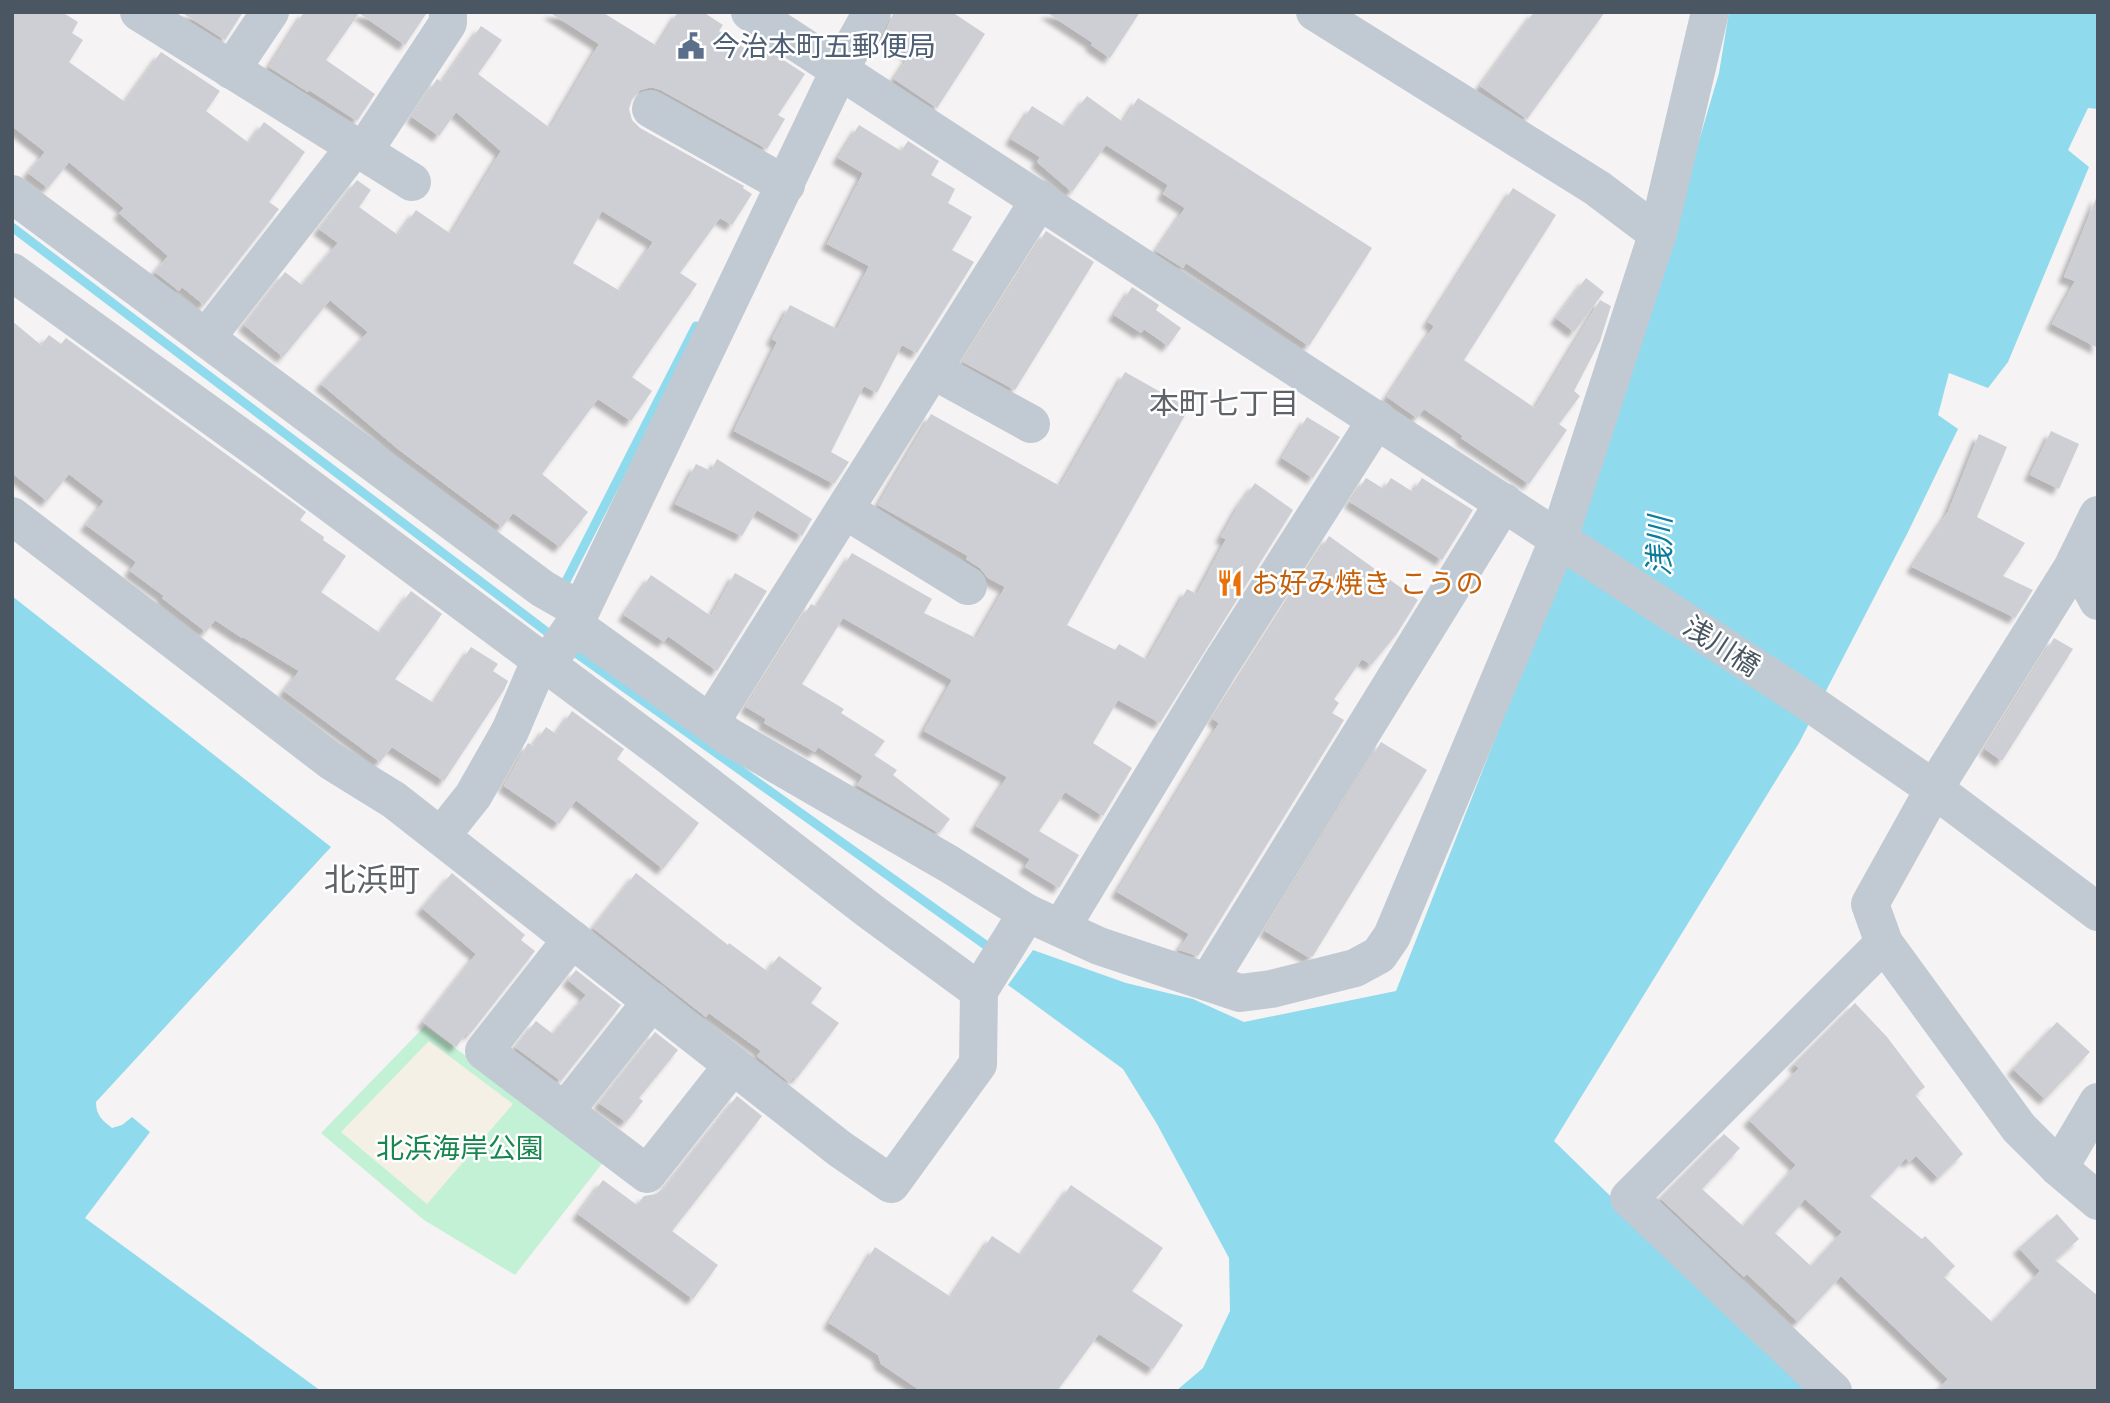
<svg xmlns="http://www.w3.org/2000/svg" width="2110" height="1403" viewBox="0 0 2110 1403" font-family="Jost,'Noto Sans JP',sans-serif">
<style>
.green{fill:#c3f1d5}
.sand{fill:#f5f0e5}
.water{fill:#90daee}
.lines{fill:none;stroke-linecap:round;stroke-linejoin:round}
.stream{stroke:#90daee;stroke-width:9}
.building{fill:#cdcfd5;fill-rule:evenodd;filter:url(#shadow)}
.minor{stroke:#c1cad2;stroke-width:38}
.labels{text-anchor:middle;stroke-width:5;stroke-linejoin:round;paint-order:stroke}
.service-label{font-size:28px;fill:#4e5e75;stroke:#fff;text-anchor:start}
.food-label{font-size:28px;fill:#c56008;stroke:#fff;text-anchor:start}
.street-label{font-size:28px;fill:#4a5661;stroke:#fff}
.park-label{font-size:28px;fill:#17864f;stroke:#fff}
.neighbourhood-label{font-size:30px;fill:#5f6368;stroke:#fff}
.water-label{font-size:30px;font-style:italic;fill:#0c7c9b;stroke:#fff}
.quarter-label{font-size:32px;fill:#5f6368;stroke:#fff}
</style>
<defs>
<filter id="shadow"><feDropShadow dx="-6" dy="6" stdDeviation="2" flood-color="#0004"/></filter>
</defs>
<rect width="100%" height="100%" fill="#f5f3f3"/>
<!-- green -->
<polygon class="green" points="425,1026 503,1083 604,1161 515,1275 424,1220 321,1133"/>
<!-- sand -->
<polygon class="sand" points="429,1041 513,1104 427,1204 341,1132"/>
<!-- water -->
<g class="water">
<polygon points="1729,12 2098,12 2098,109 2088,108 2068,150 2089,167 2008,362 1988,388 1949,373 1938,415 1958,429 1908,532 1799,743 1554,1141 1810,1391 1176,1391 1203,1368 1230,1311 1229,1258 1157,1124 1123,1069 1008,985 1033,950 1126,983 1193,999 1244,1022 1396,991 1555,586 1651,303 1719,73"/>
<path d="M 12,596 L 331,847 L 96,1102 C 96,1115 102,1120 112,1128 L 122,1125 L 132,1117 L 150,1132 L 85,1218 L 321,1391 L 12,1391 Z"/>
</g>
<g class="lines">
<!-- stream -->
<g class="stream">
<polyline points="12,227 555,638"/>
<polyline points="561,591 696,326"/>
<polyline points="569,648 994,951"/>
</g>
</g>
<!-- building -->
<g class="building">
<polygon points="12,12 62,12 78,22 72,33 83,40 69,62 125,102 161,52 220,91 206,111 249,143 264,122 305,152 269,202 279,209 204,305 182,287 179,291 155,272 168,256 119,213 124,208 69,162 48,188 28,173 45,152 12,126"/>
<polygon points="181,12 243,12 225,40"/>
<polygon points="304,12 426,12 426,14 405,45 359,13 326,60 375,94 357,121 309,90 308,92 269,67"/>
<path d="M 549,12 L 602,12 L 657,46 L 678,12 L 703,12 L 723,25 L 719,31 L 762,60 L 768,50 L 805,74 L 778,115 L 785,119 L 767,149 L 661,90 L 651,87 L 640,90 L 632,99 L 629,109 L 632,120 L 640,128 L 744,186 L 743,188 L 752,194 L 732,225 L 720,218 L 680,273 L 697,284 L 632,377 L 652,391 L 631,421 L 598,399 L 542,474 L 588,512 L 560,547 L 513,513 L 502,527 L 398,449 L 321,384 L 368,332 L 330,300 L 283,357 L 244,325 L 285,272 L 302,285 L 338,243 L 319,229 L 357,180 L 371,190 L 359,207 L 398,235 L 416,210 L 451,234 L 501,151 L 456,112 L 439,136 L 412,117 L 437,79 L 442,82 L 481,26 L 502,40 L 478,74 L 550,128 L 599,44 ZM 602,211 L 653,242 L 620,291 L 573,263 Z"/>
<polygon points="894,12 952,12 985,34 937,108 894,79 910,55 883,37"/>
<polygon points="1046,12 1140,12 1110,58 1091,45 1093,43"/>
<polygon points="1534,12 1605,12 1527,119 1480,86"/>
<polygon points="1087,96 1123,122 1138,98 1372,248 1309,346 1186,263 1183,268 1156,251 1185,208 1163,194 1168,185 1106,145 1072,192 1037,162 1040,157 1011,139 1032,106 1064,126"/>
<polygon points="859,125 901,151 908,141 939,161 931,175 955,189 948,203 972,217 952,250 974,262 917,353 902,345 877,393 864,386 831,452 849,462 834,484 734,431 777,342 772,339 790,305 837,329 869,266 827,244 863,173 838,158"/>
<polygon points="1513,188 1556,215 1464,360 1535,408 1600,300 1611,306 1600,341 1574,391 1580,396 1559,424 1567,430 1529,484 1461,438 1463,436 1424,409 1417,418 1387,397 1434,326 1428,322"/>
<polygon points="2097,196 2098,196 2098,348 2052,324 2075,281 2064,277"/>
<polygon points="1046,231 1094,262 1015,390 963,362"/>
<polygon points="1586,278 1604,292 1574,332 1556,318"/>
<polygon points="1132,287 1159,305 1156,310 1181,328 1168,346 1144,329 1141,333 1114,315"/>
<polygon points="12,321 41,345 49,335 61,344 66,338 306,512 300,520 324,537 323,540 346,556 321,592 380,633 411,591 442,614 395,679 434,703 471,647 498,664 493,671 508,681 504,690 444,781 392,747 380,762 284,691 299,671 243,637 242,638 215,620 206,632 162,598 164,596 130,571 136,562 86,525 104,501 69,474 47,501 12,473"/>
<polygon points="1125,372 1189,408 1067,625 1115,650 1119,644 1147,660 1187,589 1197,594 1226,539 1221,537 1239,505 1255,483 1293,510 1160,723 1118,700 1093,743 1132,768 1103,816 1065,792 1039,831 1079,855 1059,888 1025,867 1030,859 976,826 1007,777 924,731 952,680 843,618 802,684 844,709 841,713 885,741 874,755 897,770 893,775 950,819 939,833 857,785 863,776 818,747 815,752 764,723 766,719 746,707 811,604 817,607 852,553 932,599 924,613 976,638 1005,587 988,578 980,568 966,559 968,556 878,505 931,414 1060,486"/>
<polygon points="1307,417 1340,437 1313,478 1282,458"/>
<polygon points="2051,431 2079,444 2059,489 2030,475"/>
<polygon points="1979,434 2007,447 1977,517 2025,543 2003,576 2033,590 2015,618 1912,567 1948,512"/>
<polygon points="717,459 812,519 802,536 757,510 742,536 675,504 696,464 711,471"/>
<polygon points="1366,478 1384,489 1391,478 1413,492 1422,478 1473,510 1442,560 1350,502"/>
<polygon points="1329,536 1418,600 1396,635 1371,665 1362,659 1334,699 1339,703 1332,713 1344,720 1198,956 1179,950 1189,934 1117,892 1219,723 1213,719"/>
<polygon points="735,573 767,591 717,671 668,636 664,642 624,615 651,575 711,616"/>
<polygon points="2054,638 2073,649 2002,761 1985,749"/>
<polygon points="572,711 624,749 617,759 699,823 663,869 576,800 559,824 504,786 528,743 533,746 546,727 556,734"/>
<polygon points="1381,742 1427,770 1313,956 1308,957 1265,931"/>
<polygon points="452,873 525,935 521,940 535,951 470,1034 467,1032 456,1047 423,1022 476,954 422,908"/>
<polygon points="636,873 728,945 729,943 767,971 779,956 822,988 811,1003 839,1023 797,1078 794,1076 789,1082 757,1056 761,1051 709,1013 706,1017 593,928"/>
<polygon points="576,970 621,1005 561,1081 515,1047 536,1021 553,1034 586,995 568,980"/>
<path d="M 1855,1003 L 1887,1037 L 1925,1087 L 1915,1095 L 1963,1154 L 1938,1178 L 1916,1156 L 1909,1162 L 1906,1158 L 1870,1196 L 1922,1239 L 1925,1236 L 1955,1266 L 1944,1277 L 1992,1322 L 2040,1271 L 2019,1248 L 2057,1214 L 2079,1239 L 2055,1260 L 2098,1296 L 2098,1391 L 1937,1391 L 1948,1379 L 1841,1276 L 1798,1322 L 1747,1274 L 1744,1277 L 1660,1198 L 1724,1134 L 1740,1148 L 1702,1189 L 1743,1226 L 1796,1165 L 1749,1120 L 1799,1068 L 1794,1064 ZM 1805,1199 L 1842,1232 L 1811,1266 L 1775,1233 Z"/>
<polygon points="2057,1022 2090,1052 2045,1099 2013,1069"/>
<polygon points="655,1032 678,1050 639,1098 643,1101 626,1122 599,1103"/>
<polygon points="737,1096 762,1116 672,1231 718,1265 693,1299 578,1214 603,1180 637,1205 644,1196 656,1194 664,1188"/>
<polygon points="1071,1185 1163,1248 1132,1291 1183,1325 1153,1369 1099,1334 1057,1391 921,1391 881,1364 878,1355 829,1323 875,1247 951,1297 992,1236 1021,1255"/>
</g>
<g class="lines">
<!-- minor -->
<g class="minor">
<polyline points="139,12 412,182"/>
<polyline points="750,12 1804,699 1934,789 2098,912"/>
<polyline points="1315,12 1597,188 1658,234"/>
<polyline points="231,70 270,12"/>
<polyline points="651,109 786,185"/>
<polyline points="363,152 448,23 448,12"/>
<polyline points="12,194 543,589 580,610"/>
<polyline points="12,272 260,451 667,754 870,911 979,991"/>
<polyline points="206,338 355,147"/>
<polyline points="933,370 1031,424"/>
<polyline points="845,510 968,586"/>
<polyline points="2098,515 2072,568 1934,789 1870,904 1884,943 2019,1128 2059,1168 2098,1201"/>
<polyline points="12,516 331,761 394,800 840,1149 891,1184 978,1064 979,991 1027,913"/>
<polyline points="2076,560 2098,601"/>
<polyline points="574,625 728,736 949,864 1027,913 1099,946 1240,993 1271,989 1355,968 1379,955 1392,936 1559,538 1659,229 1710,12"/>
<polyline points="559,647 574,625 840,69 872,12"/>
<polyline points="710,723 1040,199"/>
<polyline points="441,836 473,796 510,731 540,661"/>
<polyline points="1061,928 1219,667 1377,419"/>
<polyline points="572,939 484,1051 647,1174 733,1065"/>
<polyline points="1208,982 1504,502"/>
<polyline points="565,1111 652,1001"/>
<polyline points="2059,1168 2098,1102"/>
<polyline points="1833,1391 1629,1198 1884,943"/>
</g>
</g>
<!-- icons -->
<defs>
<symbol id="civic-bare" viewBox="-9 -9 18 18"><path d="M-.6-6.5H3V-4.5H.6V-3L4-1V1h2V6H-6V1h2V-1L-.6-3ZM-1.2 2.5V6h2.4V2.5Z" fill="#5c6f8a" stroke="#fff" stroke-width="2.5" paint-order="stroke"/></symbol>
<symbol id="restaurant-bare" viewBox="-9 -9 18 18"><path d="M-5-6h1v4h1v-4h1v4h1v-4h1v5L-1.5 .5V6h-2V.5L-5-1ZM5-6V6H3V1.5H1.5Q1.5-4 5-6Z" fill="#e8710a" stroke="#fff" stroke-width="2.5" paint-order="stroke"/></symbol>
</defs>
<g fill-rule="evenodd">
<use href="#civic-bare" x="672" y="27" width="38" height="38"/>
<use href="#restaurant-bare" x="1211" y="564" width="38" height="38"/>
</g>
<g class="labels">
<!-- service labels -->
<g class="service-label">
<text x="712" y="56">今治本町五郵便局</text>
</g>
<!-- food labels -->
<g class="food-label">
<text x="1251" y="593">お好み焼き こうの</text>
</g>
<!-- street labels -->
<g class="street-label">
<text transform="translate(1722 646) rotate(33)" y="10">浅川橋</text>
</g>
<!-- park labels -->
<g class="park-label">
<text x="460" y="1158">北浜海岸公園</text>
</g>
<!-- neighbourhood labels -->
<g class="neighbourhood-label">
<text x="1224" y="414">本町七丁目</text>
</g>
<!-- water labels -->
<g class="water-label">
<text transform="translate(1660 546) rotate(-89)" y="10">浅川</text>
</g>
<!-- quarter labels -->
<g class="quarter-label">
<text x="372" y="891">北浜町</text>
</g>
</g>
<!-- border -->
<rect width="2110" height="1403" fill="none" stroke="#4a5661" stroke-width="28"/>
</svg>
